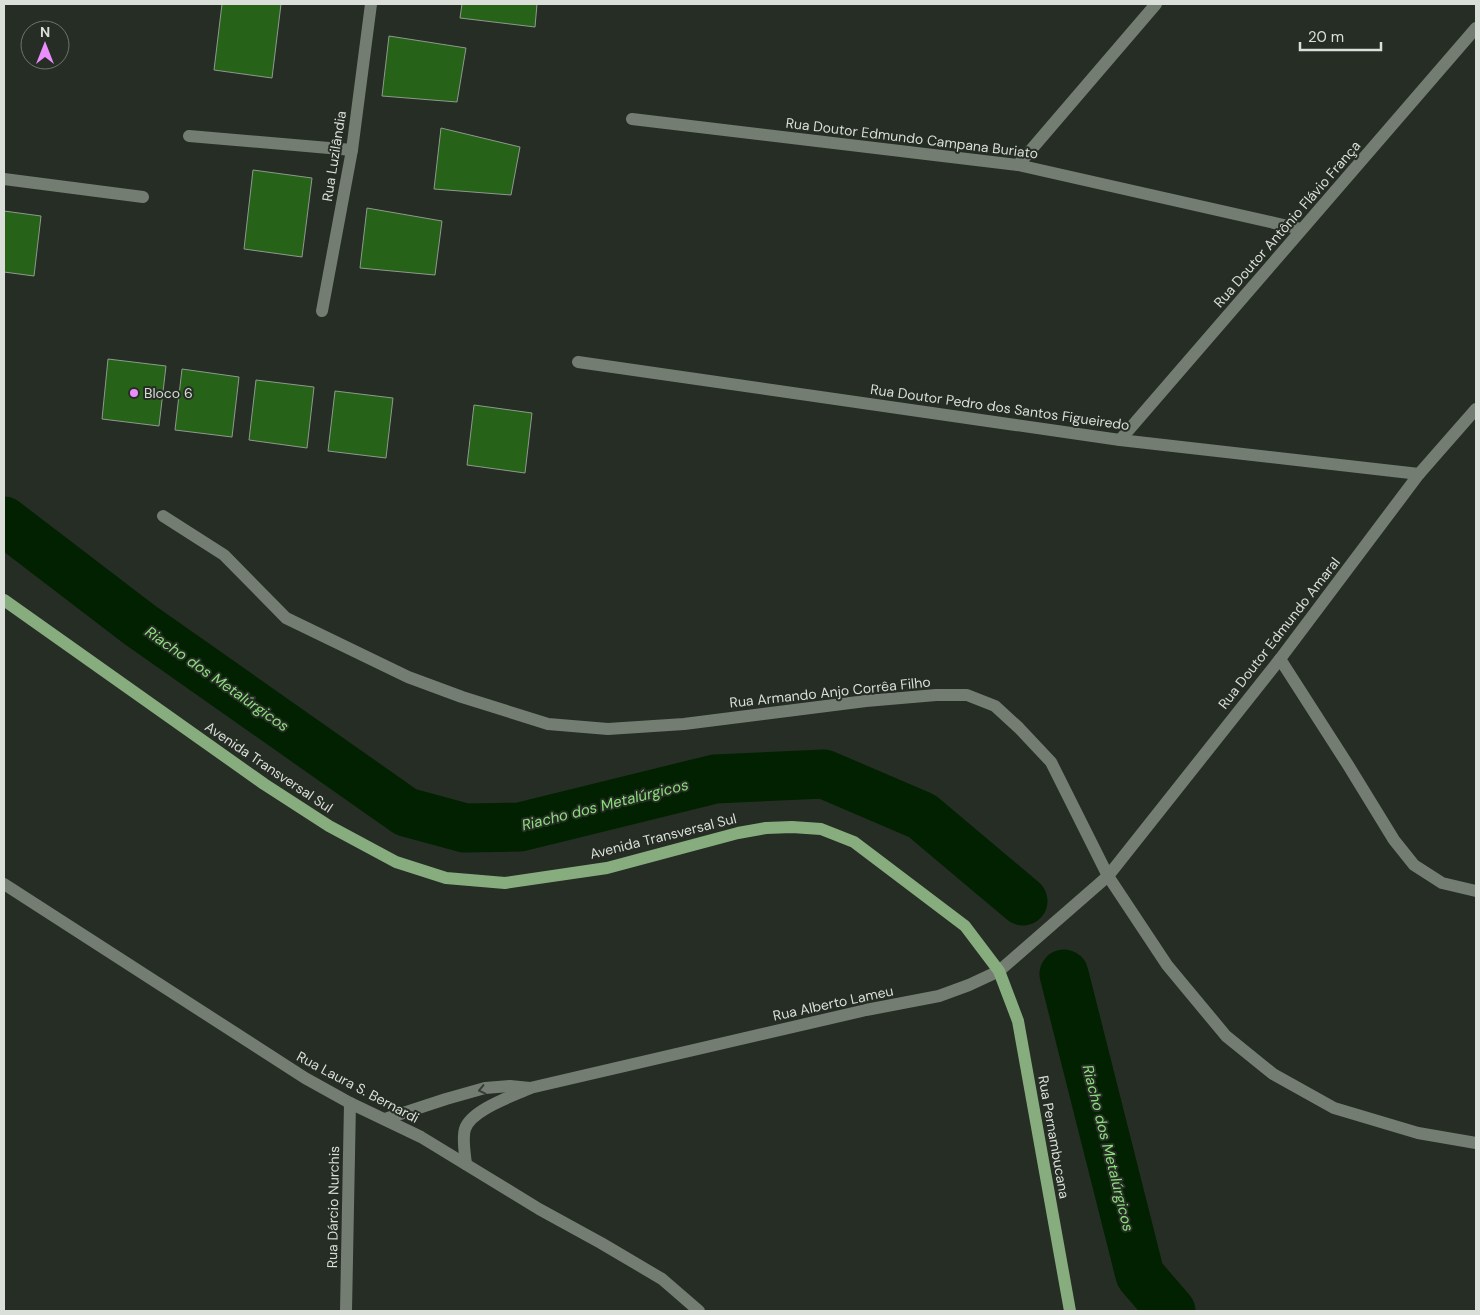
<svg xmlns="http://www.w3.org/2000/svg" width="1480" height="1315" viewBox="0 0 1480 1315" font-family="'DM Sans',sans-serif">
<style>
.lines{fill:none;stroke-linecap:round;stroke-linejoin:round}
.river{stroke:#012100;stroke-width:49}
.building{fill:#266319;stroke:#8f998e}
.minor{stroke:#747d72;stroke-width:12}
.major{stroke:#87ad7f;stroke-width:12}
.oneway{stroke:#353d34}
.poi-dot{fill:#ea8dfd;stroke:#252d24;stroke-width:2}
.labels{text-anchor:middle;stroke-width:4;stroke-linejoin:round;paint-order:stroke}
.street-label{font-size:14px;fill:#dadfd9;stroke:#252d24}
.poi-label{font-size:14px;fill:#dadfd9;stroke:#252d24;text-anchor:start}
.water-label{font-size:15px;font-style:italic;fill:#8ddf7e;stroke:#252d24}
</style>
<rect width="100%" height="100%" fill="#252d24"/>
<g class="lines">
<!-- river -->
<g class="river">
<polyline points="4,521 140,625 406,812 465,828 520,827 715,779 824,774 922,816 1023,901"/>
<polyline points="1064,974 1140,1275 1171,1311"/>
</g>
</g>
<!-- building -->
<g class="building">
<polygon points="222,4 281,4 272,78 214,70"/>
<polygon points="462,4 537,4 535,27 460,18"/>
<polygon points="389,36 466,48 457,102 382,96"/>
<polygon points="441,128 520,147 511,195 434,189"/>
<polygon points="253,170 312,178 302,257 244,249"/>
<polygon points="367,208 442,221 435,275 360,268"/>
<polygon points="4,211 41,216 34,276 4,272"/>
<polygon points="108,359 166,366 159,426 102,419"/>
<polygon points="182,369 239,377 232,437 175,430"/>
<polygon points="256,380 314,387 307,448 249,440"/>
<polygon points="335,391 393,398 386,458 328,451"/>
<polygon points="474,405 532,413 525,473 467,465"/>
</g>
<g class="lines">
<!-- minor -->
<g class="minor">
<polyline points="632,119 1018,165 1301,229"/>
<polyline points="189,136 352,150"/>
<polyline points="1018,165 1156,4"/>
<polyline points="4,179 143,197"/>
<polyline points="322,311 352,150 371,4"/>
<polyline points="578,362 1120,440 1419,474"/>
<polyline points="1120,440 1476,28"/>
<polyline points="163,516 224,555 286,618 408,677 462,697 548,724 608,729 684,724 866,701 936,695 967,695 995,706 1019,728 1051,762 1108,876 1167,965 1226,1036 1273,1074 1334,1108 1418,1133 1476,1143"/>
<polyline points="1280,659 1348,765 1394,840 1414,865 1442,883 1476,891"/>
<polyline points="4,884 305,1078 350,1103 421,1137 539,1209 601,1243 662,1279 699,1311"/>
<polyline points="385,1119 446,1099 485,1088 510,1086 530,1088"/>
<path d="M 466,1164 C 465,1155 462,1138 465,1129 C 471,1110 513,1096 530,1088 L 866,1010 L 939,996 L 969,985 L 999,971 L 1108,876 L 1280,659 L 1419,474 L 1476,409"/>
<polyline points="346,1311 350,1103"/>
</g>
<!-- major -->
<polyline class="major" points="4,600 264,784 329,826 396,862 446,878 505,883 607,868 738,833 766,828 792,827 821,829 854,842 965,926 999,971 1018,1021 1070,1311"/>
</g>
<!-- one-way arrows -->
<defs><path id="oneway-chevron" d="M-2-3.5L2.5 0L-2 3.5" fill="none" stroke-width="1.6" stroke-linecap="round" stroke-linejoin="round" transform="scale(1.25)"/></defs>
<use class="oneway" href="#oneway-chevron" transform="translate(482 1090) rotate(167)"/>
<!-- markers -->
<circle class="poi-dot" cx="134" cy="393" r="5"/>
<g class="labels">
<!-- street labels -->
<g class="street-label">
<text transform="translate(912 138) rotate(7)" y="5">Rua Doutor Edmundo Campana Buriato</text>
<text transform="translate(334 156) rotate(-81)" y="5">Rua Luzilândia</text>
<text transform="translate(1287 224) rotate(-49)" y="5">Rua Doutor Antônio Flávio França</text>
<text transform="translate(1000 407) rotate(8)" y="5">Rua Doutor Pedro dos Santos Figueiredo</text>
<text transform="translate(1279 633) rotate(-52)" y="5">Rua Doutor Edmundo Amaral</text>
<text transform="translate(830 692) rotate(-6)" y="5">Rua Armando Anjo Corrêa Filho</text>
<text transform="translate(269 767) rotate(34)" y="5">Avenida Transversal Sul</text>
<text transform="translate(663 836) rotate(-14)" y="5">Avenida Transversal Sul</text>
<text transform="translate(833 1003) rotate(-12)" y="5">Rua Alberto Lameu</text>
<text transform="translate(358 1087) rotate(28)" y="5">Rua Laura S. Bernardi</text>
<text transform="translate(1054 1137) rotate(80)" y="5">Rua Pernambucana</text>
<text transform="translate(333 1207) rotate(-89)" y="5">Rua Dárcio Nurchis</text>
</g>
<!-- poi labels -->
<g class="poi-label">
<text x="144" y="398">Bloco 6</text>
</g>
<!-- water labels -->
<g class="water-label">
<text transform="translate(217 679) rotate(35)" y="5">Riacho dos Metalúrgicos</text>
<text transform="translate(605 805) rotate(-14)" y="5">Riacho dos Metalúrgicos</text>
<text transform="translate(1108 1148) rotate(76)" y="5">Riacho dos Metalúrgicos</text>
</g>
</g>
<!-- border -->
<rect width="1480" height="1315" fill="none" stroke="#dadfd9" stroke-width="10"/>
<!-- north arrow -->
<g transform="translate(45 45)"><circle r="24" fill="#252d24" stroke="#6d746c"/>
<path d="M0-4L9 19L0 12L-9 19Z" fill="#ea8dfd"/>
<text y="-8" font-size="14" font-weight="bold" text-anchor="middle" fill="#dadfd9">N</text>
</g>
<!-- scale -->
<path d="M1300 42v8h81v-8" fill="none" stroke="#dadfd9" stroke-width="2.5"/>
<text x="1308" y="42" font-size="15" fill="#dadfd9" stroke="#252d24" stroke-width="4" paint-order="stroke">20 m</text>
</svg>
